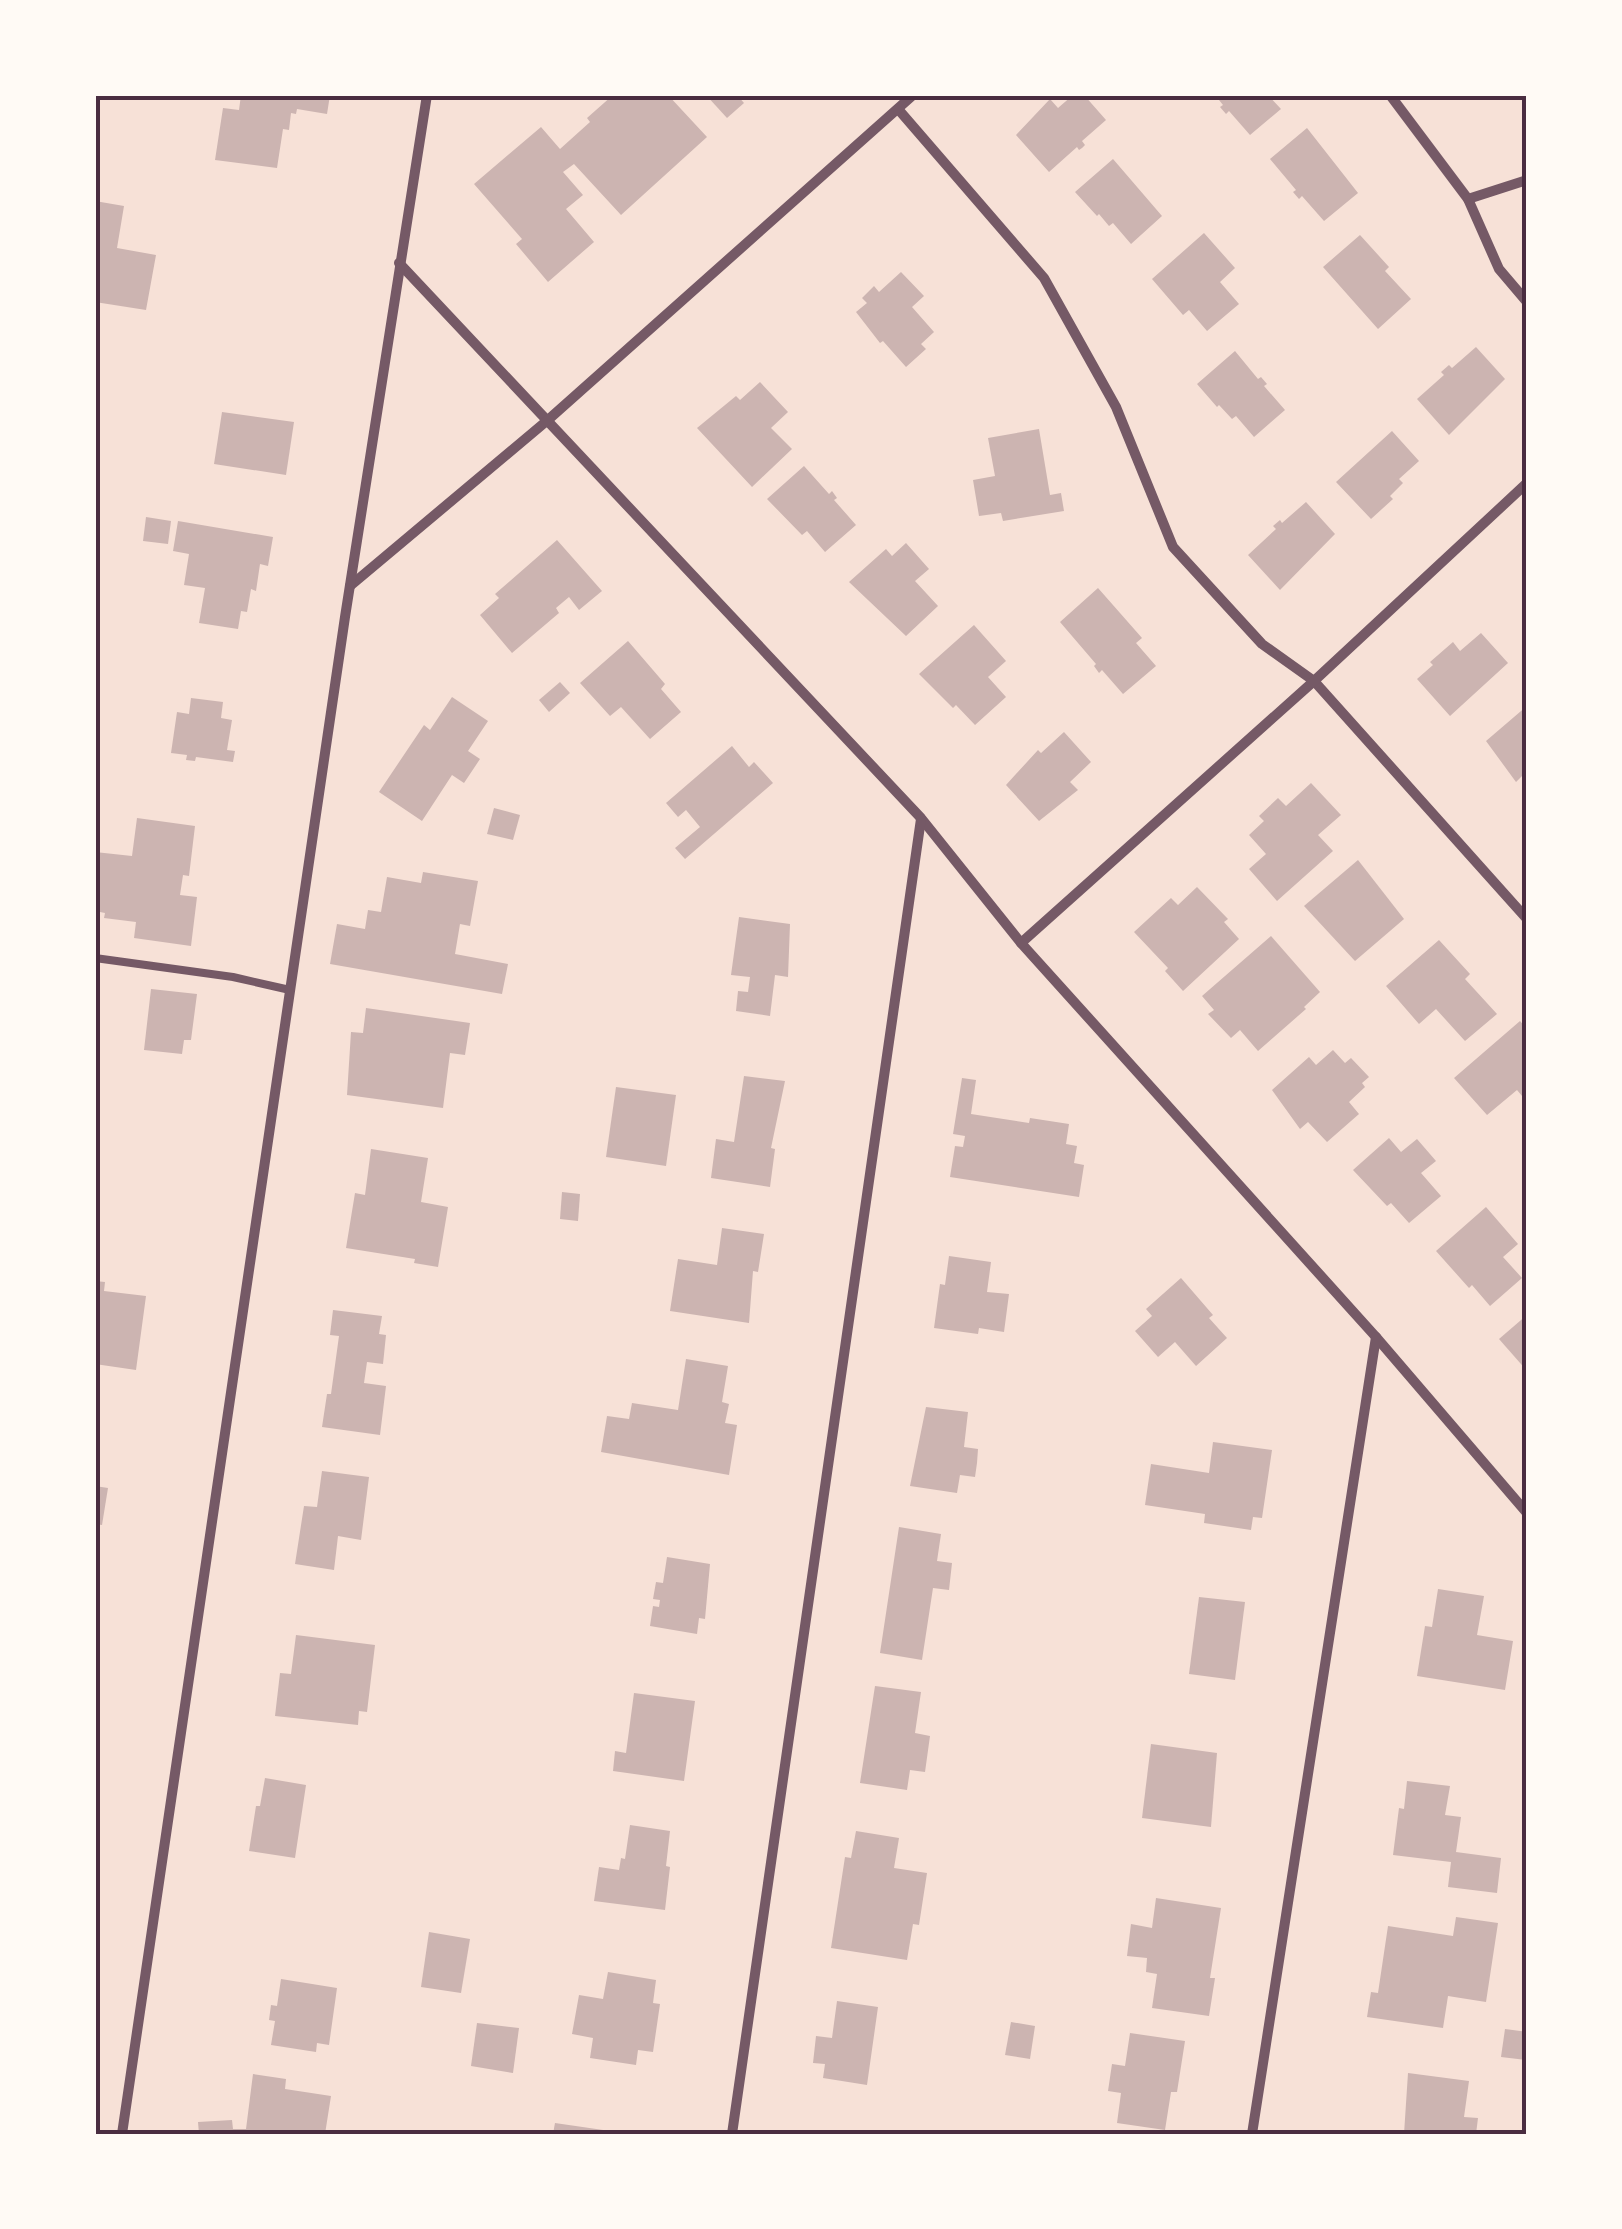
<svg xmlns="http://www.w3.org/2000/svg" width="1622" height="2229" viewBox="0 0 1622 2229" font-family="Ubuntu,sans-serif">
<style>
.building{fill:#ccb4b1}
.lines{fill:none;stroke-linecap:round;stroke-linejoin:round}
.service{stroke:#755966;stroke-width:8}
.minor{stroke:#755966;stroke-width:10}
.neatline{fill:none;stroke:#4a2c40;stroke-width:4}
</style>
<rect width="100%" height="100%" fill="#f7e1d7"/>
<!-- building -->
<g class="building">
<polygon points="241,95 330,95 327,114 297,109 296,114 291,113 289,130 283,129 277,168 215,160 223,108 239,110"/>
<polygon points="613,95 668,95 707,137 621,215 574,164 563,172 583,195 566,209 594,242 548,282 516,244 522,239 474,184 541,127 560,149 590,122 587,118"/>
<polygon points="706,95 737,95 744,103 727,118"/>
<polygon points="1073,95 1084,95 1106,120 1082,141 1085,145 1082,148 1079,150 1077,147 1049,172 1016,135 1050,99 1058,108"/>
<polygon points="1215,95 1268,95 1281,109 1250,135 1229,111 1226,114 1220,107 1223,105"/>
<polygon points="1307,128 1358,193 1324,221 1302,196 1299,199 1293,192 1296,190 1270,159"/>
<polygon points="1113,159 1162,216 1131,244 1113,223 1109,226 1099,214 1097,216 1075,192"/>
<polygon points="95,201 124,206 117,248 156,255 146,310 95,302"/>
<polygon points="1204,233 1235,268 1220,282 1239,304 1207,331 1189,310 1183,315 1152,279"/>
<polygon points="1360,235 1389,267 1385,271 1411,299 1378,329 1323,267"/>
<polygon points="901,272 924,296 912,307 934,332 921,344 926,349 906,367 883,341 880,343 856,312 867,303 862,298 874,286 879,292"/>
<polygon points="1476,347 1505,379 1449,435 1417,399 1444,375 1441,372 1449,365 1452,368"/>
<polygon points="1235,351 1258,379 1261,377 1267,384 1264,386 1285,410 1254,437 1236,416 1232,419 1219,405 1217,407 1197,384"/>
<polygon points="760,382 788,412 771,428 792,449 752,487 697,428 736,396 740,400"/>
<polygon points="222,412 294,422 286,475 214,464"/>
<polygon points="1039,429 1050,495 1061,493 1064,511 1003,521 1001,513 979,516 973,480 995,476 988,438"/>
<polygon points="1392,431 1419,461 1399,479 1403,483 1390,496 1393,499 1371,519 1336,482"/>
<polygon points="804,466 829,494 832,491 837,498 834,500 856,525 825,552 807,531 802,535 767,499"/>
<polygon points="1306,502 1335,534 1280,590 1248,555 1276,529 1273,526 1280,520 1282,523"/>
<polygon points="146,517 171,521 168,544 143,541"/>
<polygon points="178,521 273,537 268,566 260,564 256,591 251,589 247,612 241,611 238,629 199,623 205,588 184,585 189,554 173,551"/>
<polygon points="557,540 602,591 579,610 569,597 556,608 559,613 512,653 480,615 499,598 495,594"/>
<polygon points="906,543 929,569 915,581 938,606 906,636 849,582 886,549 892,556"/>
<polygon points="1098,588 1142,638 1136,643 1156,666 1123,694 1102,670 1099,673 1094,666 1096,664 1060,622"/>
<polygon points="974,625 1006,661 988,677 1006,697 975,725 956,705 953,708 919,674"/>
<polygon points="1481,633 1508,663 1450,716 1417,679 1433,665 1430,662 1453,642 1460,651"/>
<polygon points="628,641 665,684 661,689 681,712 650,739 621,707 610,716 580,683"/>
<polygon points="560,682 570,693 549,712 539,700"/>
<polygon points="452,697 488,721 468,751 480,759 464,783 452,775 422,821 379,792 424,725 430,730"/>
<polygon points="191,698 223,702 221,718 232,720 227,750 235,751 233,762 196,757 195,761 186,760 187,755 171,753 177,712 189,714"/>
<polygon points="1527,706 1527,779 1523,775 1516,782 1486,741"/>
<polygon points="1064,732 1091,762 1070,782 1078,790 1039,821 1006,785 1038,750 1041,753"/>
<polygon points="732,746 749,767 754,762 773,783 685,859 675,848 700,827 686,810 678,817 666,803"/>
<polygon points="1311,783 1341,815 1318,835 1333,851 1277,901 1249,869 1266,854 1249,835 1264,821 1259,816 1278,798 1286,806"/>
<polygon points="494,808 520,815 513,840 487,834"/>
<polygon points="137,818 195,826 189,876 183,875 180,895 197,897 191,946 134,938 136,922 104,918 105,913 95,911 95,852 132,856"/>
<polygon points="1358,860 1404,919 1355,961 1304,906"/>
<polygon points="423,872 478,881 470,926 460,924 455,954 508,964 502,994 330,964 337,924 365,929 368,910 381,912 387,877 421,883"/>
<polygon points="1197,887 1228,919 1224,922 1239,939 1183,991 1165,971 1168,968 1134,932 1171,898 1178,905"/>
<polygon points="739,917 790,924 788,977 775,975 770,1016 736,1011 738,991 748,992 750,977 731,975"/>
<polygon points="1271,936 1320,992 1304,1007 1306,1009 1258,1051 1240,1030 1231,1038 1208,1014 1214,1010 1202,996"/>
<polygon points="1439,940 1470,974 1465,979 1497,1014 1465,1041 1436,1009 1419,1024 1386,986"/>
<polygon points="151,989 197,994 191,1040 184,1040 182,1054 144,1050"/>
<polygon points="366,1008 470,1023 465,1055 450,1053 443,1108 347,1095 351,1032 363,1033"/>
<polygon points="1520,1021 1527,1029 1527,1102 1517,1090 1487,1115 1454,1078"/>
<polygon points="1333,1050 1345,1063 1351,1058 1369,1077 1362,1083 1365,1087 1349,1102 1359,1114 1327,1142 1308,1122 1300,1129 1272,1090 1309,1057 1316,1065"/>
<polygon points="744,1076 785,1081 771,1148 775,1149 770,1187 711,1178 716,1139 734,1142"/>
<polygon points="962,1078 976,1080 971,1114 1029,1123 1030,1118 1069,1124 1066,1144 1077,1146 1074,1163 1084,1165 1079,1197 950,1177 955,1146 963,1147 965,1136 953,1134"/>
<polygon points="616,1087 676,1095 666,1166 606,1157"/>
<polygon points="1389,1138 1401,1152 1417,1139 1436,1161 1421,1173 1441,1196 1409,1223 1391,1203 1387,1206 1353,1170"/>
<polygon points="371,1149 428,1158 421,1202 448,1207 438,1267 414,1263 415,1259 346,1248 355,1193 365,1195"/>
<polygon points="562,1192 580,1194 578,1221 560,1219"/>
<polygon points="1486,1207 1518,1244 1503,1257 1522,1278 1490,1306 1472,1285 1469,1288 1436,1251"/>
<polygon points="722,1228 764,1234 758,1272 753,1271 749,1323 670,1311 678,1259 717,1265"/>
<polygon points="949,1256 991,1262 987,1292 1009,1294 1004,1332 979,1328 978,1334 934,1328 940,1284 945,1285"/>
<polygon points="1181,1278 1213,1315 1209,1318 1227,1338 1196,1366 1175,1342 1158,1357 1135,1331 1152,1316 1146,1309"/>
<polygon points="95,1281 105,1282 104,1291 146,1296 136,1370 95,1364"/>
<polygon points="333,1310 382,1316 379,1334 386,1335 383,1364 367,1362 364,1383 386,1386 380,1435 322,1427 327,1394 331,1394 339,1336 330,1335"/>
<polygon points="1527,1315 1527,1371 1499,1339"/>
<polygon points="686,1359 728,1366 722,1402 729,1404 725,1423 737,1425 729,1475 601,1452 607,1416 629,1419 632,1403 678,1410"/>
<polygon points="926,1407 968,1412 964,1447 978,1449 977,1463 975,1477 960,1475 957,1493 910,1486"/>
<polygon points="1213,1442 1272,1450 1262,1518 1253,1517 1251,1530 1204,1523 1205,1514 1145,1505 1151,1464 1209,1473"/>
<polygon points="322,1471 369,1477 361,1540 338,1536 334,1570 295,1564 304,1506 317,1507"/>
<polygon points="95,1486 108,1488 102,1525 95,1524"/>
<polygon points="899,1527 941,1534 937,1561 952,1563 949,1590 933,1588 922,1660 880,1653"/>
<polygon points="667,1557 710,1564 705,1619 699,1618 697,1634 650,1626 653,1606 659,1607 660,1600 653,1599 656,1582 663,1583"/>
<polygon points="1438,1589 1484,1596 1477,1635 1513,1641 1505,1690 1417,1676 1425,1626 1432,1627"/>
<polygon points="1199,1597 1245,1602 1235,1680 1189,1674"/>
<polygon points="296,1635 375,1645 367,1712 359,1711 358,1725 275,1716 280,1673 291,1674"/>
<polygon points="875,1686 921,1692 915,1733 930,1736 925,1772 910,1770 907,1790 860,1783"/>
<polygon points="634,1693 695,1701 684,1781 613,1771 615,1751 626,1753"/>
<polygon points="1151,1744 1217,1753 1211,1827 1142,1818"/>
<polygon points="265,1778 306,1785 295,1858 249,1851 256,1806 260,1806"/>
<polygon points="1407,1781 1450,1786 1445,1815 1461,1817 1456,1852 1501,1858 1497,1893 1448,1887 1451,1862 1393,1855 1399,1808 1404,1809"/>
<polygon points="630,1825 670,1831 666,1866 670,1867 665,1910 594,1901 599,1867 619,1870 621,1858 625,1859"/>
<polygon points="856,1831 899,1838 894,1868 927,1873 919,1925 913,1924 907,1960 831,1948 845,1857 851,1858"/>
<polygon points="1156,1898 1221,1908 1210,1978 1215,1978 1209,2016 1152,2008 1157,1974 1146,1972 1147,1958 1127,1956 1131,1924 1152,1928"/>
<polygon points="1456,1917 1498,1923 1486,2002 1448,1996 1443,2028 1367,2017 1371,1992 1378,1993 1388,1926 1453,1936"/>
<polygon points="429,1932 470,1939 461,1993 421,1987"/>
<polygon points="608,1972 656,1980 653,2003 660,2004 653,2052 638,2050 636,2065 590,2058 593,2038 572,2034 579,1995 603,1999"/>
<polygon points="281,1979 337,1988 329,2045 317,2043 316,2052 271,2045 275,2021 269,2020 271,2005 277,2006"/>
<polygon points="837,2001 878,2007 867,2085 823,2078 825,2064 813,2063 816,2036 832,2038"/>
<polygon points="1011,2022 1035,2026 1030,2059 1005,2055"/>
<polygon points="477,2023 519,2028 513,2073 471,2066"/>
<polygon points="1505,2029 1527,2032 1527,2060 1501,2057"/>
<polygon points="1130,2033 1185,2041 1177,2092 1171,2092 1165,2130 1117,2123 1121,2093 1108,2091 1112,2064 1125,2066"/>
<polygon points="1408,2073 1469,2081 1464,2117 1478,2118 1476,2134 1404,2134"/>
<polygon points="253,2074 286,2079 285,2089 331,2096 325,2134 199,2134 198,2122 232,2120 233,2129 246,2129"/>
<polygon points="555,2123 610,2131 610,2134 553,2134"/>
</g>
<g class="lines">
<!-- service -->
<polyline class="service" points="95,958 233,977 290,990"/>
<!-- minor -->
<g class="minor">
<polyline points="1390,95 1468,199 1499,269 1527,302"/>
<polyline points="898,109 1044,278 1116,407 1173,547 1262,644 1314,681 1527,919"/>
<polyline points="1468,199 1527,180"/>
<polyline points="399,263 921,818 1021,943 1376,1337 1527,1513"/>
<polyline points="350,586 549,419 913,95"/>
<polyline points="1021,943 1314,681 1527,483"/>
<polyline points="122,2134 345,617 427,95"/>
<polyline points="732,2134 921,819"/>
<polyline points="1252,2134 1376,1337"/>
</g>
</g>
<!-- border -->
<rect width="1622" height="2229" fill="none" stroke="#fffaf5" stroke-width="195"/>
<rect x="98" y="98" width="1426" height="2034" class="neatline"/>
</svg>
